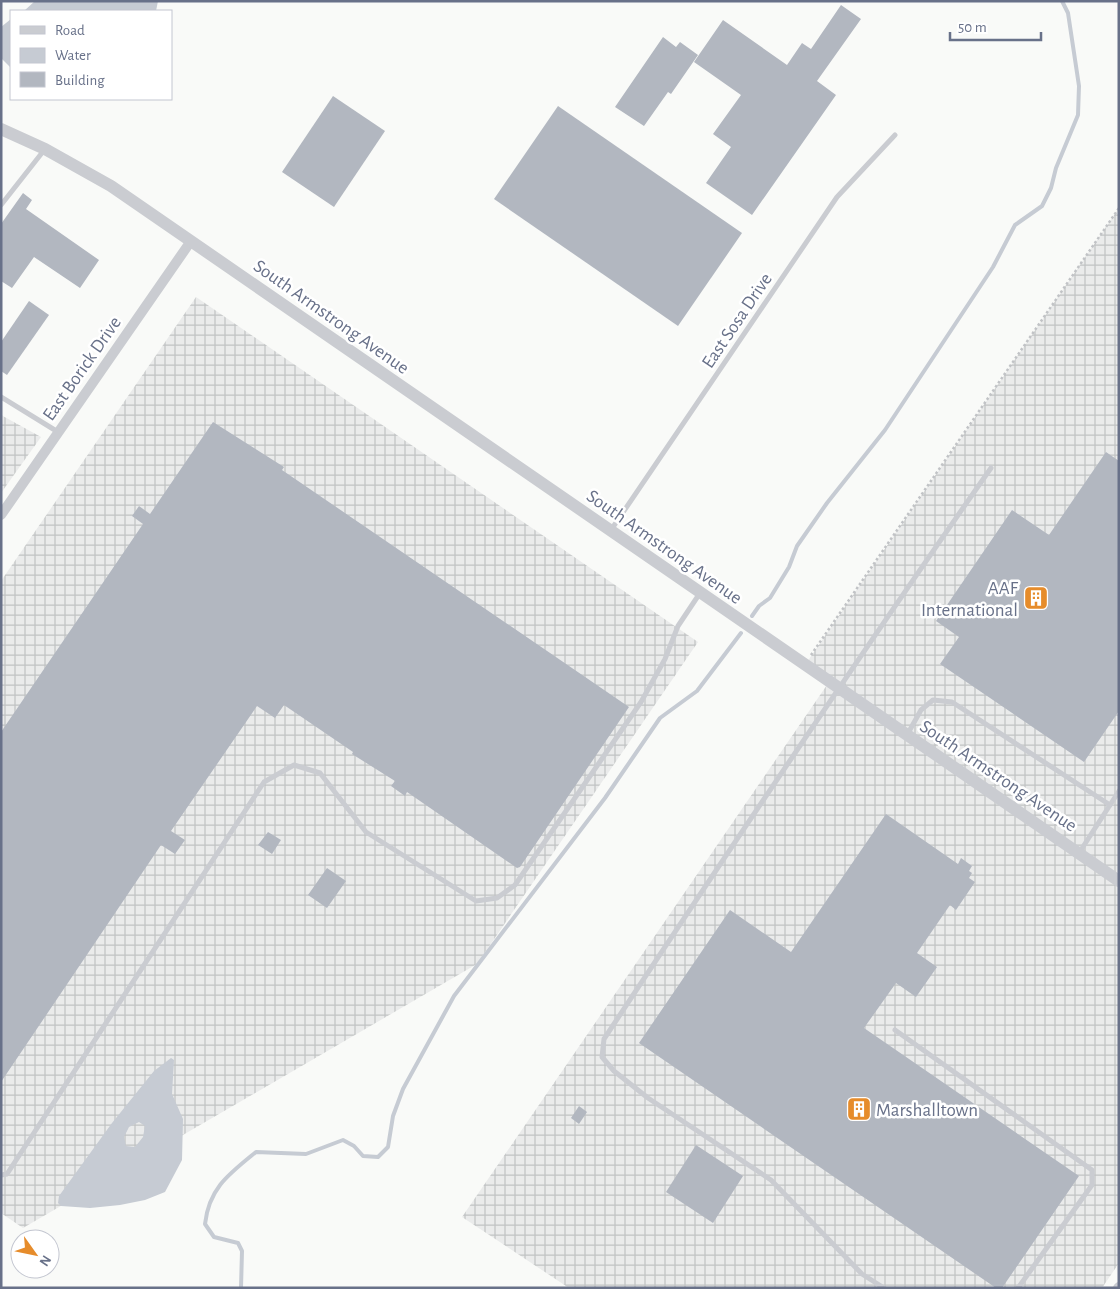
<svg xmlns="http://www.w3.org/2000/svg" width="1120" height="1289" viewBox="0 0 1120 1289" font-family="'Alegreya Sans',sans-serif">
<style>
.industrial{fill:url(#industrial-grid)}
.water{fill:#c6cbd3;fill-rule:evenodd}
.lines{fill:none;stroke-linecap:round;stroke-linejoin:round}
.stream{stroke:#c6cbd3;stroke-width:4}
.building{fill:#b2b7c0}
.path{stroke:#c1c3c6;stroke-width:2.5;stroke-dasharray:2.5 2.5;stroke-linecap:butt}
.service{stroke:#caccd1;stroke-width:5}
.minor{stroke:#caccd1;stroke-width:10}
.tertiary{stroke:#caccd1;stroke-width:12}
.labels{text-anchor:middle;stroke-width:5;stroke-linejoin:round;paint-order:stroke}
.street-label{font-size:19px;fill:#687189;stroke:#fff}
.poi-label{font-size:19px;fill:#687189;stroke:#fff;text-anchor:end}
</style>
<defs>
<pattern id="industrial-grid" width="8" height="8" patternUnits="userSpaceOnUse" patternTransform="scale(1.25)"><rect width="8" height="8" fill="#eaebeb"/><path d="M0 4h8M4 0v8" fill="none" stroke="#c1c3c4"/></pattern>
</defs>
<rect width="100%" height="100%" fill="#f9faf8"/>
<!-- industrial -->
<g class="industrial">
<polygon points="1119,208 1119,1263 1102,1288 569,1288 462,1217 829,682 805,665"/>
<polygon points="196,297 698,642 477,964 23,1228 1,1213 1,581"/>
<polygon points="1,415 41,437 1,493"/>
</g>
<!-- water -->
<g class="water">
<polygon points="35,1 158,1 156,11 24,11"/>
<polygon points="11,19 11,68 1,58 1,27"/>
<path d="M 171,1058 L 174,1060 L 172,1094 L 183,1119 L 182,1160 L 165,1192 L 145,1200 L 120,1205 L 90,1208 L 61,1206 L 58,1203 L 59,1196 L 112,1123 L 154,1071 ZM 139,1122 L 145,1126 L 143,1137 L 135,1147 L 126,1146 L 124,1137 L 129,1127 Z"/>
</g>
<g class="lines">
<!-- stream -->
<g class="stream">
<polyline points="752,616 759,606 770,598 789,567 797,546 827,503 885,430 993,267 1015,225 1042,206 1051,188 1056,168 1078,115 1079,86 1068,13 1062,1"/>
<path d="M 241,1288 L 242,1251 L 238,1243 L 214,1237 L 205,1224 C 209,1188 229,1174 256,1152 L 306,1154 L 343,1140 L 354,1146 L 363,1156 L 378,1157 L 388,1147 L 393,1116 L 403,1089 L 454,996 L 605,798 L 660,718 L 697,691 L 741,633"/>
</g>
</g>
<!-- building -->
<g class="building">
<polygon points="841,5 861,19 817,81 836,95 752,215 706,183 731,147 713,134 741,95 694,62 723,20 787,65 802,43 811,49"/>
<polygon points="663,37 676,47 680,42 698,55 671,94 668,92 644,126 615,107"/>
<polygon points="333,96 385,131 334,207 282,172"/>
<polygon points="558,106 742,233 678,326 494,199"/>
<polygon points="23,193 32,200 26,209 99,260 80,288 34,257 12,288 1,281 1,224"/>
<polygon points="29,301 49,315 7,375 1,371 1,342"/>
<polygon points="213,422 284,467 282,470 629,707 520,867 517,868 407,792 405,796 391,786 395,781 352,754 353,752 284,705 275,718 257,706 171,831 185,840 175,854 161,845 1,1082 1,732 143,524 132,516 139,506 150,514"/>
<polygon points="1106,452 1119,461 1119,711 1084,762 940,664 959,637 936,621 1012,510 1049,535"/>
<polygon points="886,814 958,864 961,858 972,866 969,871 972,873 969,878 975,882 956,910 950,905 917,953 937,967 916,997 896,983 864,1028 1079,1176 1002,1288 996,1288 639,1043 730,910 791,952"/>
<polygon points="268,832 281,840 272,854 258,845"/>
<polygon points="327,868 346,881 327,908 308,895"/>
<polygon points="579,1106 587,1112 579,1124 571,1118"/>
<polygon points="696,1145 743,1176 713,1223 666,1192"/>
</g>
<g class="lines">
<!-- path -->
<polyline class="path" points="811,655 1119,208"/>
<!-- service -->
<g class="service">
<polyline points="1,205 45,149"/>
<polyline points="1,397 58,432"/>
<polyline points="611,530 837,197 895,135"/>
<polyline points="907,735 921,710 933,700 952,702 1110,805 1079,853"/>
<polyline points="1110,805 1119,791"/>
<polyline points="895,1030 1092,1170 1092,1185 1018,1288"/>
<polyline points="1,1175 7,1174 264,782 294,765 320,773 366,832 476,901 497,898 515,885 641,702 665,659 678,626 700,593"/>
<path d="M 884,1288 L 862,1274 L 771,1180 L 648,1098 L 614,1071 L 602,1057 L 604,1039 C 731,847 859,656 991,468"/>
</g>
<!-- minor -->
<g class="minor">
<polyline points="1,515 191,241"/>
<polyline points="1118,1288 1119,1287"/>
</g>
<!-- tertiary -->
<polyline class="tertiary" points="1,129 45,149 111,186 1119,881"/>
</g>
<!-- icons -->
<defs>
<symbol id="building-square" viewBox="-11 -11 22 22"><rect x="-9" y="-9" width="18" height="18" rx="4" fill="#e68c2b" stroke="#fff"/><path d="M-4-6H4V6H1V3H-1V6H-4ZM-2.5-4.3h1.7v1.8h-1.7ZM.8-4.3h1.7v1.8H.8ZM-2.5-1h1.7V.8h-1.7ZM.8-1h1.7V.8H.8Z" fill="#fff"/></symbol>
</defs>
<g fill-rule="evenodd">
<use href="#building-square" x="1022" y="584" width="28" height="28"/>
<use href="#building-square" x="845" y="1095" width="28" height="28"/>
</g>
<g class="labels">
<!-- street labels -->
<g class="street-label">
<text transform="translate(332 316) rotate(35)" y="7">South Armstrong Avenue</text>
<text transform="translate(736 320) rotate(-56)" y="7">East Sosa Drive</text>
<text transform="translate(81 368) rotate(-55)" y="7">East Borick Drive</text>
<text transform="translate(665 546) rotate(35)" y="7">South Armstrong Avenue</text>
<text transform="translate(999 775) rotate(34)" y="7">South Armstrong Avenue</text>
</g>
<!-- poi labels -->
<g class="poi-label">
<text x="1018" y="594">AAF<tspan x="1018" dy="22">International</tspan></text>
<text x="876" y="1116" text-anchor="start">Marshalltown</text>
</g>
</g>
<!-- border -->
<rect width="1120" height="1289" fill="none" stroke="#687189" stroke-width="5"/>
<!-- legend -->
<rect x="10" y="10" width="162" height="90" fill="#ffffff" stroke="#c3c6d0"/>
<rect x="20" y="26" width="25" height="8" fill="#caccd1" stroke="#c3c6d0"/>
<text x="55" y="35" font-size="15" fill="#687189">Road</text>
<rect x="20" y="48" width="25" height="15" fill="#c6cbd3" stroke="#c3c6d0"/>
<text x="55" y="60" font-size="15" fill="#687189">Water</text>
<rect x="20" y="72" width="25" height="15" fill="#b2b7c0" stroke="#c3c6d0"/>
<text x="55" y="85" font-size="15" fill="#687189">Building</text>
<!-- north arrow -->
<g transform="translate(35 1254) rotate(123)"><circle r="24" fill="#ffffff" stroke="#c3c6d0"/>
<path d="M0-4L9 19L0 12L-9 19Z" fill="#e68c2b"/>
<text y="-8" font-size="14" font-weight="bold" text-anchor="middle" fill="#687189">N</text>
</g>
<!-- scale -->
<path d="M950 32v8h91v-8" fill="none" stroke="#687189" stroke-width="2.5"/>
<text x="958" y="32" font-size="15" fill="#687189" stroke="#ffffff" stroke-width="4" paint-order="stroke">50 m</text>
</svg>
